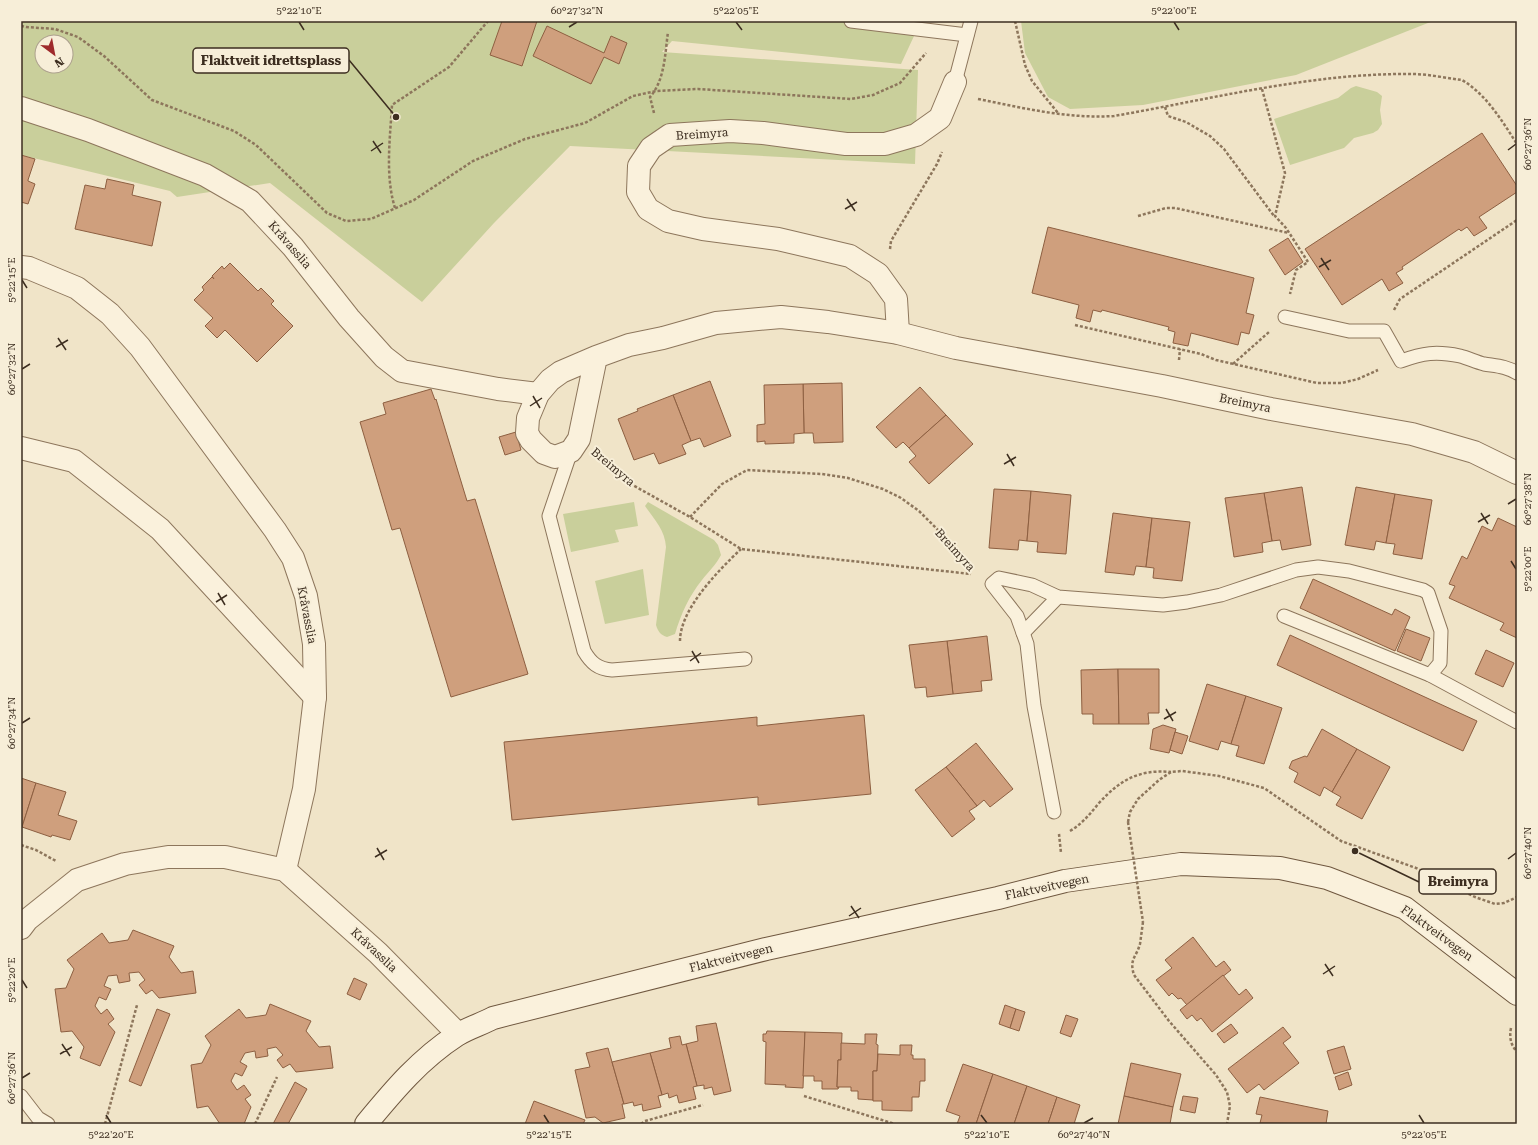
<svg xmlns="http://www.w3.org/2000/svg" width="1538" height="1145" viewBox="0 0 1538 1145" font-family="'Roboto Serif',serif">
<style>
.green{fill:#c9cf9b;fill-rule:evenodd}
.building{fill:#cf9f7d;stroke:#8d5f41}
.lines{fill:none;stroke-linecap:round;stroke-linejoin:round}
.lane-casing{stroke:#8d765c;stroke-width:15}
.street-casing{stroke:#8d765c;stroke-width:24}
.secondary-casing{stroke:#6f573f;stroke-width:24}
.path{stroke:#8d765c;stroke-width:2.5;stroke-dasharray:3 2;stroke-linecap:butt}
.lane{stroke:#faf1dc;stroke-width:13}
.street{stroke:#faf1dc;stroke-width:22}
.secondary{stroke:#faf1dc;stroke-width:22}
.path-bridge{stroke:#8d765c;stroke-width:2.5;stroke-dasharray:3 2;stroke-linecap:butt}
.ticks{fill:none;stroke:#3d2e20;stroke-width:1.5}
.labels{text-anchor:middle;stroke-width:4;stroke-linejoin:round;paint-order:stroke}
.street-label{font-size:12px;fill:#3d2e20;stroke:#f7eed8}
.leader{fill:none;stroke:#3d2e20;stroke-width:1.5}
.callout-dot{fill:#3d2e20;stroke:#f7eed8;stroke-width:1.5}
.callout{fill:#f7eed8;stroke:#3d2e20;stroke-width:1.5}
.callout-label{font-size:13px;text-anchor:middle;font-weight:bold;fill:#3d2e20}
.neatline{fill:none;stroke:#3d2e20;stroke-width:1.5}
.ticks-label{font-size:10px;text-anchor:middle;fill:#3d2e20}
</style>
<rect width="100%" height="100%" fill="#f0e4c8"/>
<!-- green -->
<g class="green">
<path d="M 21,21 L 921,21 L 901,64 L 672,41 L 662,52 L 918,70 L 915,164 L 570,146 L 494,223 L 422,302 L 270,183 L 177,197 L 170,191 L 21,155 ZM 42,42 L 66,42 L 66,66 L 42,66 Z"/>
<polygon points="1021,21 1433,21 1296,75 1143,105 1070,109 1048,97 1025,53"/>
<polygon points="1356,86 1377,92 1382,96 1380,110 1382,124 1378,130 1373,133 1354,138 1344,148 1290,165 1274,119 1338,98 1351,88"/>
<polygon points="634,502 638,526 615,530 619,542 571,552 563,514"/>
<path d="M 648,502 L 714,540 L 718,545 L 721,555 C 716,565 708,572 702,580 C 689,596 681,614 675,634 L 667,637 C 661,635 658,632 656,625 L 666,547 C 665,530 654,519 645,506 Z"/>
<polygon points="643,569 649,615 605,624 595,581"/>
</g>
<!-- building -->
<g class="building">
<polygon points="502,21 537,21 522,66 490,55"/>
<polygon points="547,26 604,53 611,36 627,43 619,64 604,57 591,84 533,56"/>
<polygon points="1482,133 1517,186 1517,192 1479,217 1487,228 1474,236 1467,227 1461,231 1459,229 1402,267 1403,269 1396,273 1403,283 1389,291 1382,279 1342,305 1305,249"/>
<polygon points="21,155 35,159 28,180 28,181 35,184 28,204 21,202"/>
<polygon points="107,179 134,185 132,195 161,202 152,246 75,229 85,185 105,189"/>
<polygon points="1048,227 1254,278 1246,313 1254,315 1249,334 1241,332 1238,345 1191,333 1188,346 1173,343 1175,332 1168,330 1169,327 1102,310 1101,312 1093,310 1090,322 1076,318 1079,305 1032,293"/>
<polygon points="1288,238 1303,262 1285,275 1269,250"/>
<polygon points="230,263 258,291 261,288 274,301 271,304 293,326 257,362 225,330 217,338 205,326 213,318 194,300 204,290 202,287 212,277 214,279 212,276 222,266 224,269"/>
<polygon points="710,381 731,436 704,447 700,438 691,441 673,395"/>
<polygon points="842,383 843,442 814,443 813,433 804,433 803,384"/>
<polygon points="803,384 804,433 794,434 794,443 765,444 765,441 757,442 757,425 765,424 764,385"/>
<polygon points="920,387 946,415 909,448 903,442 896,448 876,427"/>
<polygon points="431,389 435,400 436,399 467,501 475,499 528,674 451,697 400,528 392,530 360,422 386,414 383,403"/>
<polygon points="673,395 691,441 682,445 686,454 659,464 654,453 634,460 618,419 638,411 637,409"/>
<polygon points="946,415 973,444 929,484 909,462 916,456 909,448"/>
<polygon points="516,432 521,450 505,455 499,437"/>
<polygon points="1302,487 1311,545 1282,550 1280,540 1272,541 1264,493"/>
<polygon points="1356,487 1395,494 1386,543 1376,541 1374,550 1345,545"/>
<polygon points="994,489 1031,491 1027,541 1019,540 1018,550 989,548"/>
<polygon points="1031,491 1071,495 1066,554 1037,552 1038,542 1027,541"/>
<polygon points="1264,493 1272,541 1262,543 1263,552 1234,557 1225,498"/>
<polygon points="1395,494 1432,500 1422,559 1393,554 1395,544 1386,543"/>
<polygon points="1113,513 1152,518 1146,567 1136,566 1134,575 1105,572"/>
<polygon points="1152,518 1190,522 1182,581 1153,578 1154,568 1146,567"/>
<polygon points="1498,518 1517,527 1517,638 1500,630 1504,623 1449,598 1455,586 1449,584 1462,556 1467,559 1482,526 1492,531"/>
<polygon points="1313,579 1392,615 1395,609 1410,617 1395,651 1300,608"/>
<polygon points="1406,629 1430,638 1421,661 1397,651"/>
<polygon points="1290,635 1477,721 1463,751 1277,665"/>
<polygon points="987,636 992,680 981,681 982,691 953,694 947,641"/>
<polygon points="947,641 953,694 927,697 926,687 915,688 909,645"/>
<polygon points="1486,650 1514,663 1503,687 1475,674"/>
<polygon points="1118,669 1119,724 1093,724 1093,714 1082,714 1081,670"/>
<polygon points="1118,669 1159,669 1159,713 1148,713 1149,724 1119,724"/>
<polygon points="1207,684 1246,696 1231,744 1221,741 1218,750 1189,741"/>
<polygon points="1246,696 1282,708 1264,764 1236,756 1239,746 1231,744"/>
<polygon points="864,715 871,794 758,805 758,797 512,820 504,742 757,717 757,726"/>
<polygon points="1163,725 1176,729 1169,753 1150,749 1153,729"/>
<polygon points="1322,729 1357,749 1332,792 1324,787 1320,796 1294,782 1298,773 1289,768 1292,761 1305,756 1307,757"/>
<polygon points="1175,732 1188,736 1182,754 1170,750"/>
<polygon points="976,743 1013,789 990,807 984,800 977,806 946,767"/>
<polygon points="1357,749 1390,767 1362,819 1336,805 1341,797 1332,792"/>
<polygon points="946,767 977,806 969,811 975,819 952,837 915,790"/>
<polygon points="21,778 36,783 22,827 21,827"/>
<polygon points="36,783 66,792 58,815 77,821 70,840 52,835 51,837 22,827"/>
<polygon points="133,930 174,946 169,957 181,973 193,971 196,993 159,998 152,990 146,994 139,985 145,980 139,972 129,973 130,981 119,983 117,975 108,976 104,986 111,989 106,1000 99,997 95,1006 101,1014 107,1009 114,1019 108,1024 115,1032 100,1066 80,1058 84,1047 72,1031 61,1032 55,989 66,988 74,969 67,960 102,933 109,943 128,940"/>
<polygon points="1193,937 1216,967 1224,961 1231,970 1187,1005 1181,998 1178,999 1172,993 1169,996 1156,980 1172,968 1165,960"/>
<polygon points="1223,975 1239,995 1246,989 1253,998 1212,1032 1201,1018 1197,1021 1192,1015 1187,1019 1180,1010"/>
<polygon points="354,978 367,984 360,1000 347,994"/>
<polygon points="270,1004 311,1021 306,1031 319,1047 330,1046 333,1068 296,1072 290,1064 283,1068 277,1060 283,1055 276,1047 267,1049 268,1056 256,1058 255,1051 245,1053 240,1062 247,1066 242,1076 235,1073 231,1081 237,1090 244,1085 251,1095 245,1099 251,1107 244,1124 220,1124 208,1106 197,1108 191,1065 202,1063 211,1045 205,1036 239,1009 246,1018 266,1015"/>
<polygon points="1005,1005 1016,1009 1010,1028 999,1024"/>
<polygon points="157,1009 170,1014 141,1086 129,1081"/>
<polygon points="1016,1009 1025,1012 1019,1031 1010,1028"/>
<polygon points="1066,1015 1078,1019 1071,1037 1060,1033"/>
<polygon points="716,1023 731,1091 714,1095 712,1087 704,1089 704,1085 697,1086 686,1044 698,1041 696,1026"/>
<polygon points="1231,1024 1238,1033 1224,1043 1217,1034"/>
<polygon points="1283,1027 1291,1037 1283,1043 1299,1063 1264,1090 1259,1084 1247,1093 1228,1069"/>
<polygon points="767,1031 805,1032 803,1088 785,1087 786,1085 765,1084 766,1042 763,1041 763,1034 766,1034"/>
<polygon points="805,1032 842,1033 841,1060 838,1060 837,1087 839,1087 838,1089 822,1089 822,1081 814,1081 814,1076 803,1076"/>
<polygon points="865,1034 877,1034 876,1044 878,1045 877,1071 873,1071 873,1100 858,1099 858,1091 851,1091 851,1087 837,1087 838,1060 841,1060 841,1043 865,1044"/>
<polygon points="680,1036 682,1045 686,1044 697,1086 693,1087 696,1099 679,1103 677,1095 669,1098 668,1093 662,1095 650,1053 671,1048 669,1038"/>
<polygon points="900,1045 912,1045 911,1055 913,1055 913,1059 925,1059 925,1081 920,1081 919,1097 912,1097 912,1111 882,1110 882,1101 873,1101 873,1071 877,1071 878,1054 900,1055"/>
<polygon points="1344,1046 1351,1069 1334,1074 1327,1051"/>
<polygon points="608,1048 624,1104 622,1104 625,1118 603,1123 595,1117 586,1118 575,1070 590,1067 586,1053"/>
<polygon points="650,1053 662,1095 658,1096 661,1107 643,1111 642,1104 634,1106 633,1102 624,1104 612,1062"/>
<polygon points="1131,1063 1181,1074 1173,1107 1124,1096"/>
<polygon points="963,1064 993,1074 976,1124 957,1124 960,1116 946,1111"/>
<polygon points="1348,1072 1352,1085 1339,1090 1335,1077"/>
<polygon points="993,1074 1027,1086 1014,1124 976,1124"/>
<polygon points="295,1082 307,1089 288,1124 273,1124"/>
<polygon points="1027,1086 1057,1097 1048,1124 1014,1124"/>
<polygon points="1124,1096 1173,1107 1170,1124 1118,1124"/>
<polygon points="1183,1096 1198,1098 1195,1113 1180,1110"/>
<polygon points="1057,1097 1080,1105 1074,1124 1048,1124"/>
<polygon points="1260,1097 1328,1111 1326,1124 1260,1123 1262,1115 1256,1114"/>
<polygon points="534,1101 585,1120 583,1124 525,1124"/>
</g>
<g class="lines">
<defs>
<g id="lane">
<polyline points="851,21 967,35"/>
<polyline points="955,82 971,21"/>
<path d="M 1285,317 L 1349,331 L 1384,331 L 1401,361 C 1423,353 1436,351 1460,356 C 1468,358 1476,362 1484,364 C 1496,366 1506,366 1517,373"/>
<path d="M 571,451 L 549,516 L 584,651 C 591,663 598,669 612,670 L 745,659"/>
<polyline points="1284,616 1430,675 1517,722"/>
<polyline points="1023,633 1058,597"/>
<polyline points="1054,812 1034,706 1027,644 1017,616 992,584 999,578 1032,585 1058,597 1163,605 1187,602 1221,595 1296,570 1318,567 1349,571 1423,590 1428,593 1441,631 1440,663 1430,675"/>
<polyline points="21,1096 38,1118 48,1124"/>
</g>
<g id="street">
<polyline points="21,108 88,130 205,175 250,201 293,247 349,318 384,357 402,371 498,389 538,394"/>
<polyline points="21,267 29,268 77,288 110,314 140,347 275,530 293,558 306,596 314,644 315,697 304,789 285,870"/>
<polyline points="898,333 896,299 878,274 850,256 778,239 703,229 668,221 648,209 638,192 639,166 651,148 670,135 730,131 763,133 846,144 885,144 916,135 940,118 955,82"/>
<polyline points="596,357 579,439 571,451 555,457 544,453 531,440 527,433 528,418 538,394 550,380 561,372 596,357 629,345 663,338 716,323 781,317 828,322 898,333 956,348 1162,386 1271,409 1412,434 1474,452 1517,473"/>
<polyline points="21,448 74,461 160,529 315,697"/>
<polyline points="21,928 27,920 77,880 125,864 168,857 225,857 285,870 378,953 458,1034"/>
</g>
<path id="secondary" d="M 366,1124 C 394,1090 420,1059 457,1035 C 468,1028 482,1024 493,1018 L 766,949 L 998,898 L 1065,881 L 1181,864 L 1280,868 L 1327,878 L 1405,908 L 1517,994"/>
</defs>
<!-- lane casing -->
<use href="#lane" class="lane-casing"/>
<!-- street casing -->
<use href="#street" class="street-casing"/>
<!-- secondary casing -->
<use href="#secondary" class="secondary-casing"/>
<!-- path -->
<g class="path">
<polyline points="1015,21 1025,65 1032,81 1058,113"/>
<polyline points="21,26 26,27 55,29 78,37 104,56 152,100 234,131 256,145 327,213 346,221 371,219 414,200 473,161 525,139 585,123 633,96 656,91 698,89 851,99 873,95 900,83 926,53"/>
<polyline points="1262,89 1285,173 1275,216 1286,228 1308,262 1296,270 1290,294"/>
<path d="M 978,99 C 1023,108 1068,119 1114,116 C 1212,99 1311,73 1411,74 C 1428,74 1446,78 1462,80 C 1487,95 1502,121 1517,144"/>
<polyline points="1165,107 1168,116 1186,122 1210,136 1224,149 1274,216"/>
<path d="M 654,113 L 650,97 C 665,80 665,53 668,32"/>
<path d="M 395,208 C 385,176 390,139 392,105 L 449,67 L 488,21"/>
<polyline points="1138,216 1166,208 1175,208 1289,233"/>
<polyline points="890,249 891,241 937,164 942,152"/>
<polyline points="1394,310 1400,299 1517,220"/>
<polyline points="1075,325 1201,354 1216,360 1317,383 1342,383 1358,379 1378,370"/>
<polyline points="1179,360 1180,349"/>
<polyline points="1233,364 1269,332"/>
<polyline points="600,457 629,483 690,517 741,549 971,574"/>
<polyline points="690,517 722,484 747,470 822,474 848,478 883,489 901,498 919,511 962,554 974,569"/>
<path d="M 680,641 C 680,609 719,570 741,549"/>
<polyline points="1128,822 1130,812 1138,799 1159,780 1171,772 1182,771 1219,776 1264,788 1341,841 1416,868 1475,897 1495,904 1504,903 1517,897"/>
<path d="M 1070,831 C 1082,824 1090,814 1099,803 C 1120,780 1139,769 1171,772"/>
<polyline points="1059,834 1061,853"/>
<polyline points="21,845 36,850 56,861"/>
<path d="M 1143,922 C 1142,929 1141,937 1140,944 C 1136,958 1129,959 1134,975 L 1169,1021 L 1216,1075 L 1227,1092 L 1230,1106 L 1227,1124"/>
<path d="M 1511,1028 C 1509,1038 1511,1045 1517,1052"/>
<polyline points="804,1096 895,1124"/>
<polyline points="105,1124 137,1005"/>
<polyline points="255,1124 277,1077"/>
<polyline points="641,1124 645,1121 703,1105"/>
</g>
<!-- lane -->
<use href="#lane" class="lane"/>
<!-- street -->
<use href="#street" class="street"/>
<!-- secondary -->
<use href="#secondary" class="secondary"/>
<!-- path-bridge -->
<polyline class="path-bridge" points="1128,822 1143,922"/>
</g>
<!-- ticks -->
<path class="ticks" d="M 299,22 L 304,30M 736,22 L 742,30M 1174,22 L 1179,30M 569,27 L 577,22M 373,141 L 381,153M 1508,150 L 1516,144M 371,151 L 383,143M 847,199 L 855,211M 845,209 L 857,202M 1321,258 L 1329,270M 1319,267 L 1331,260M 22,280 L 27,288M 58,338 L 66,350M 56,347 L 68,340M 22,369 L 30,364M 533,396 L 540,408M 530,406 L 542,398M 1007,454 L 1014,466M 1004,464 L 1016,457M 1508,504 L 1516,499M 1481,513 L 1488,524M 1478,522 L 1490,515M 1511,561 L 1516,569M 218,593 L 225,605M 216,602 L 227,595M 692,651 L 699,663M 690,661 L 701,653M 1166,709 L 1173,721M 1164,719 L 1176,712M 22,723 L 30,718M 377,848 L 384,860M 375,857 L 387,850M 1508,859 L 1516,853M 851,906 L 859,918M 849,916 L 861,908M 1325,964 L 1333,976M 1323,974 L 1335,966M 22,980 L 27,988M 62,1044 L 70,1056M 60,1054 L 72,1047M 22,1078 L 30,1073M 106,1115 L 111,1123M 544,1115 L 549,1123M 981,1115 L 987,1123M 1419,1115 L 1424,1123M 1084,1123 L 1093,1118"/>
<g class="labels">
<!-- street labels -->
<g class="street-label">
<text transform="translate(702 134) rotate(-4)" y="4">Breimyra</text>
<text transform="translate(290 245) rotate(49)" y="4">Kråvasslia</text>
<text transform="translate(1245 403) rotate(12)" y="4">Breimyra</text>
<text transform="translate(613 467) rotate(40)" y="4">Breimyra</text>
<text transform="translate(955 550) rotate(48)" y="4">Breimyra</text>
<text transform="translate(307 615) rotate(79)" y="4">Kråvasslia</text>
<text transform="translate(1047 887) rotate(-12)" y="4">Flaktveitvegen</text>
<text transform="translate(1437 933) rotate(36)" y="4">Flaktveitvegen</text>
<text transform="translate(374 950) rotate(43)" y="4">Kråvasslia</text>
<text transform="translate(731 958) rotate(-14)" y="4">Flaktveitvegen</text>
</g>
</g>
<!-- callouts -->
<path class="leader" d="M396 117L349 60M1355 851L1419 882"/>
<g class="callout-dot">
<circle cx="396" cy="117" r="4"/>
<circle cx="1355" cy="851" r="4"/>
</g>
<g class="callout">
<rect x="193" y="48" width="156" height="25" rx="4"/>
<rect x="1419" y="869" width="77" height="25" rx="4"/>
</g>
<g class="callout-label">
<text x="271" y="65">Flaktveit idrettsplass</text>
<text x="1458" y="886">Breimyra</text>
</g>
<!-- border -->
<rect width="1538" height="1145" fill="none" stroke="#f7eed8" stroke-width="44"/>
<!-- north arrow -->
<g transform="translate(54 54) rotate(148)"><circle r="19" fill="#f7eed8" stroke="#ada18e"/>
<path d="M0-3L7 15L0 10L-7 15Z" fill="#9e2a2b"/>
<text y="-6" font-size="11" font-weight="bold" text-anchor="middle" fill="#3d2e20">N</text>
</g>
<rect x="22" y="22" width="1494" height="1101" class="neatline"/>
<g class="ticks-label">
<text x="299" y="14">5°22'10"E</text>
<text x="577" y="14">60°27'32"N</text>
<text x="736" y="14">5°22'05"E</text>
<text x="1174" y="14">5°22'00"E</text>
<text transform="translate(1527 144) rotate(-90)" y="4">60°27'36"N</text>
<text transform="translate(11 280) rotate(-90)" y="4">5°22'15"E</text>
<text transform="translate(11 369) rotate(-90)" y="4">60°27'32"N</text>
<text transform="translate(1527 499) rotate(-90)" y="4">60°27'38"N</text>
<text transform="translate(1527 569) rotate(-90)" y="4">5°22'00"E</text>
<text transform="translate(11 723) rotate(-90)" y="4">60°27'34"N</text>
<text transform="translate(1527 853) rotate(-90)" y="4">60°27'40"N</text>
<text transform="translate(11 980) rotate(-90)" y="4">5°22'20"E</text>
<text transform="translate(11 1078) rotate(-90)" y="4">60°27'36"N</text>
<text x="111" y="1138">5°22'20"E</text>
<text x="549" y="1138">5°22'15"E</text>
<text x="987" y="1138">5°22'10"E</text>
<text x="1084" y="1138">60°27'40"N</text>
<text x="1424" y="1138">5°22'05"E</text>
</g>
</svg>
